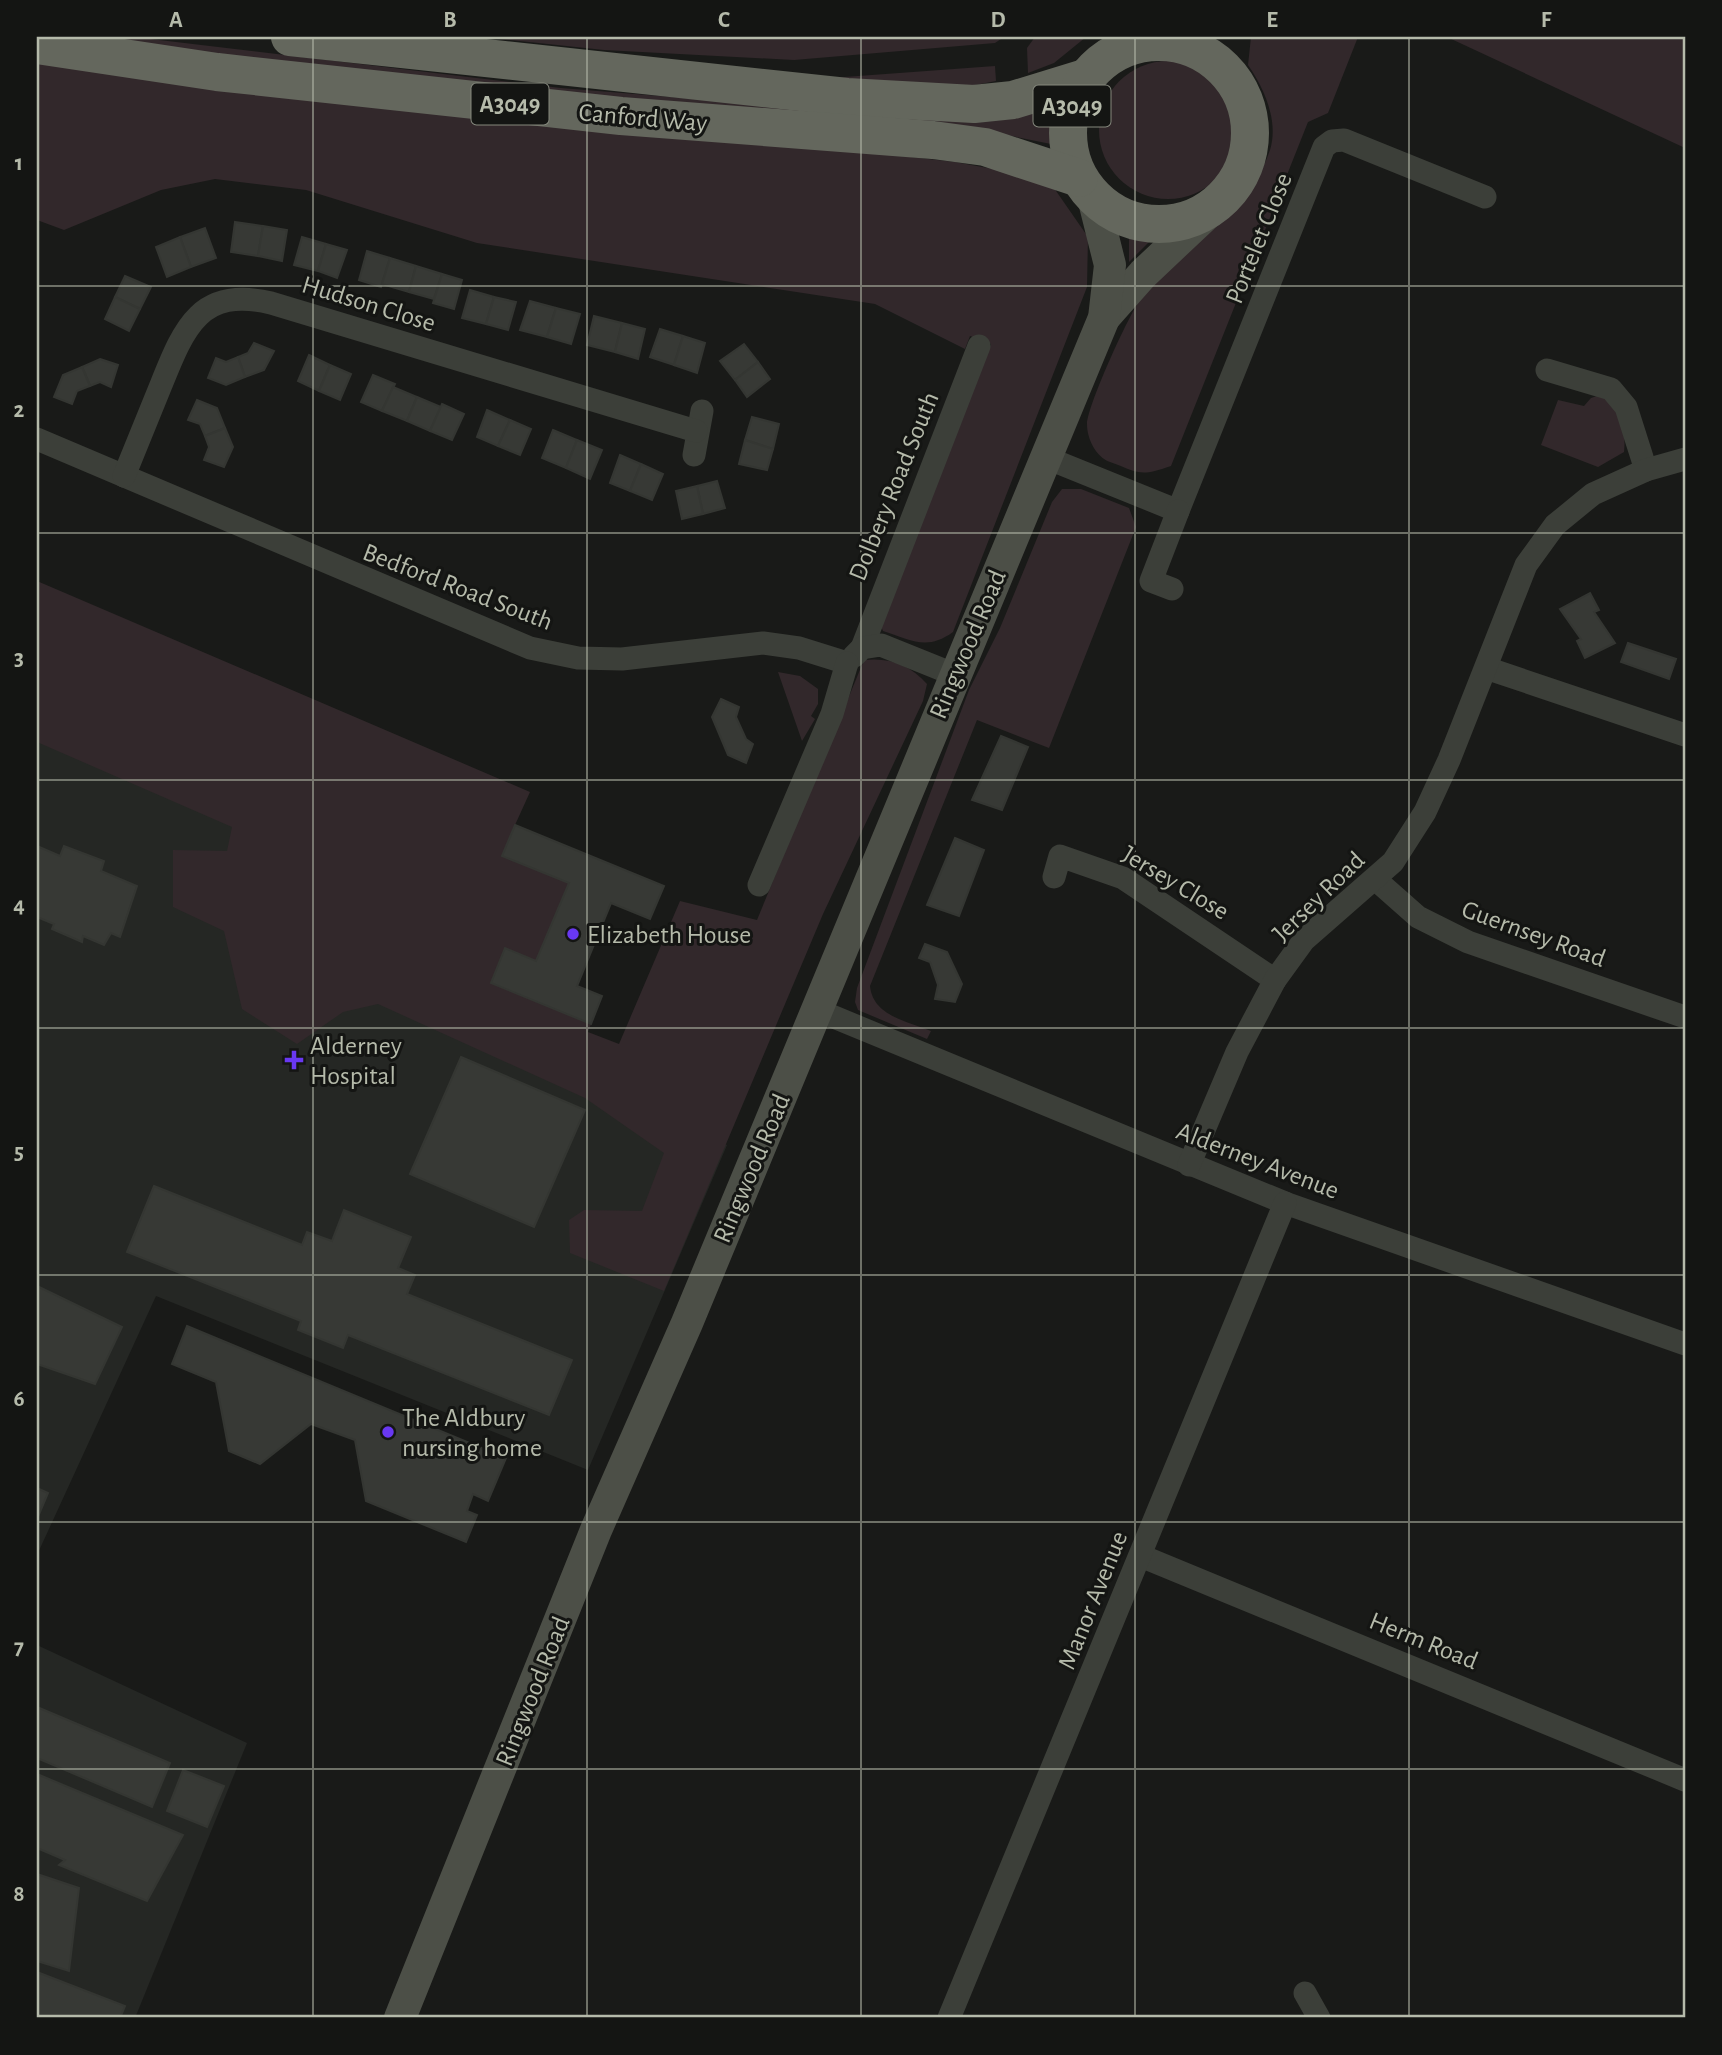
<svg xmlns="http://www.w3.org/2000/svg" width="1722" height="2055" viewBox="0 0 1722 2055" font-family="'Alegreya Sans',sans-serif">
<style>
.built{fill:#252724}
.green{fill:#32282b}
.building{fill:#373935;stroke:#343632;stroke-width:2}
.lines{fill:none;stroke-linecap:round;stroke-linejoin:round}
.minor{stroke:#3c3f39;stroke-width:23}
.secondary{stroke:#4c4f47;stroke-width:32}
.trunk{stroke:#64675d;stroke-width:38}
.grid{fill:none;stroke:#b5baaa;stroke-width:2;stroke-opacity:0.55}
.poi-dot{fill:#6938f2;stroke:#141513;stroke-width:2.5}
.labels{text-anchor:middle;stroke-width:6;stroke-linejoin:round;paint-order:stroke}
.shield{fill:#141513;stroke:#85887d;stroke-width:2}
.shield-label{font-size:24px;font-weight:bold;fill:#b5baaa}
.street-label{font-size:26px;fill:#b5baaa;stroke:#141513}
.poi-label{font-size:26px;fill:#b5baaa;stroke:#141513;text-anchor:start}
.neatline{fill:none;stroke:#b5baaa;stroke-width:2.5}
.grid-label{font-size:23px;text-anchor:middle;font-weight:bold;fill:#b5baaa}
</style>
<rect width="100%" height="100%" fill="#191a18"/>
<!-- built -->
<g class="built">
<polygon points="37,581 376,976 727,1145 588,1470 156,1296 37,1555"/>
<polygon points="37,1645 247,1743 135,2018 37,2018"/>
</g>
<!-- green -->
<g class="green">
<polygon points="58,37 134,37 561,88 846,111 1055,109 1051,144 982,130 623,107"/>
<polygon points="481,37 1004,37 995,43 794,60 604,50"/>
<polygon points="1035,37 1086,37 1054,63 1028,73 1027,48"/>
<path d="M 1251,37 L 1358,37 L 1328,113 L 1308,122 L 1171,466 C 1139,477 1140,473 1110,462 C 1096,457 1087,439 1087,424 C 1088,404 1131,309 1145,292 C 1186,242 1249,214 1270,150 C 1279,121 1264,88 1248,65 Z"/>
<polygon points="1447,37 1685,37 1685,148"/>
<path d="M 37,58 L 955,162 L 1032,176 L 1054,188 L 1088,237 L 1087,287 L 953,632 C 927,651 911,640 883,631 L 879,622 L 991,344 L 970,336 L 965,349 L 875,304 L 477,243 L 306,190 L 215,179 L 161,190 L 64,230 L 37,220 Z"/>
<circle cx="1168" cy="130" r="69"/>
<polygon points="995,66 996,81 965,87 817,79"/>
<polygon points="1129,236 1152,239 1129,262"/>
<path d="M 1600,395 C 1619,407 1627,431 1624,452 L 1598,467 L 1541,445 L 1558,400 L 1584,406 L 1591,398 Z"/>
<path d="M 1062,489 L 1081,489 L 1129,508 L 1136,527 L 1049,748 L 977,720 L 870,986 C 873,1016 907,1021 931,1031 L 927,1039 L 858,1010 L 855,1002 L 857,988 L 969,690 L 1000,628 L 1052,502 Z"/>
<path d="M 37,581 L 530,792 L 515,825 L 569,883 L 536,961 L 505,949 L 491,983 L 591,1024 L 588,1032 L 619,1044 L 680,901 L 757,920 L 864,660 C 890,657 910,665 927,684 L 923,701 L 823,914 L 664,1291 L 570,1253 L 569,1220 L 584,1210 L 642,1211 L 664,1153 L 585,1098 L 378,1004 L 343,1012 L 297,1044 L 242,1009 L 224,931 L 173,907 L 173,850 L 227,851 L 232,827 L 37,742 Z"/>
<polygon points="778,672 800,676 818,689 818,704 811,716 815,719 802,741"/>
</g>
<!-- building -->
<g class="building">
<polygon points="235,222 263,226 258,256 231,252"/>
<polygon points="263,226 287,230 282,261 258,256"/>
<polygon points="205,228 216,258 191,267 180,237"/>
<polygon points="180,237 191,267 167,277 156,247"/>
<polygon points="302,237 326,244 318,271 294,265"/>
<polygon points="326,244 347,250 337,278 318,271"/>
<polygon points="367,251 390,258 381,287 359,280"/>
<polygon points="390,258 416,266 409,292 382,284"/>
<polygon points="416,266 442,274 434,299 409,292"/>
<polygon points="442,274 462,280 454,309 433,303"/>
<polygon points="125,276 151,287 140,309 115,297"/>
<polygon points="470,290 494,297 486,324 462,318"/>
<polygon points="115,297 140,309 129,331 105,319"/>
<polygon points="494,297 516,302 508,330 486,324"/>
<polygon points="530,301 556,308 547,337 520,330"/>
<polygon points="556,308 580,314 571,344 547,337"/>
<polygon points="594,316 622,323 615,352 587,345"/>
<polygon points="622,323 645,329 638,359 615,352"/>
<polygon points="660,329 683,336 674,365 650,357"/>
<polygon points="683,336 705,343 697,373 674,365"/>
<polygon points="254,343 274,351 264,370 245,377 238,357 248,353"/>
<polygon points="744,344 758,362 735,380 720,361"/>
<polygon points="309,355 330,365 319,391 298,381"/>
<polygon points="238,357 245,377 226,385 208,378 216,358 226,362"/>
<polygon points="100,359 118,365 111,387 100,382 90,386 82,367"/>
<polygon points="758,362 770,379 747,397 735,380"/>
<polygon points="330,365 351,374 340,400 319,391"/>
<polygon points="82,367 90,386 77,391 72,404 54,397 63,375"/>
<polygon points="373,375 395,384 382,411 361,402"/>
<polygon points="393,387 417,397 407,421 382,411"/>
<polygon points="417,397 441,407 430,431 407,421"/>
<polygon points="197,400 217,408 225,428 205,436 200,424 188,420"/>
<polygon points="442,404 464,414 452,440 430,431"/>
<polygon points="487,410 510,420 498,446 477,437"/>
<polygon points="752,417 779,424 773,449 745,440"/>
<polygon points="510,420 531,429 520,455 498,446"/>
<polygon points="225,428 233,447 224,467 204,460 209,447 205,436"/>
<polygon points="553,430 577,440 566,468 542,458"/>
<polygon points="577,440 602,450 590,479 566,468"/>
<polygon points="745,440 773,449 767,470 739,464"/>
<polygon points="620,455 641,464 630,491 610,483"/>
<polygon points="641,464 663,474 652,500 630,491"/>
<polygon points="717,481 725,508 703,514 697,486"/>
<polygon points="697,486 703,514 682,519 676,491"/>
<polygon points="1590,593 1599,610 1594,612 1615,643 1585,658 1577,641 1581,639 1560,609"/>
<polygon points="1628,643 1676,659 1669,679 1621,662"/>
<polygon points="721,699 739,707 736,717 746,739 753,744 746,763 728,755 712,717"/>
<polygon points="1001,736 1028,747 1002,810 972,800"/>
<polygon points="515,825 664,886 650,919 611,903 577,986 602,996 591,1024 491,983 505,948 536,961 569,883 502,856"/>
<polygon points="955,838 984,850 959,916 927,905"/>
<polygon points="37,846 60,856 64,846 104,861 101,871 137,886 120,937 111,933 104,945 83,936 82,942 52,929 54,924 37,917"/>
<polygon points="925,944 947,952 962,984 955,1002 935,999 938,985 930,962 919,958"/>
<polygon points="461,1057 585,1110 534,1227 410,1174"/>
<polygon points="154,1186 302,1245 307,1232 332,1241 344,1210 411,1237 398,1268 415,1275 407,1294 572,1360 549,1415 348,1335 343,1348 298,1330 301,1321 127,1252"/>
<polygon points="37,1286 122,1327 95,1384 37,1364"/>
<polygon points="187,1326 506,1458 488,1501 473,1494 467,1511 477,1515 466,1542 366,1501 355,1440 311,1424 260,1464 229,1451 216,1382 172,1364"/>
<polygon points="37,1488 48,1493 37,1519"/>
<polygon points="37,1707 170,1763 152,1807 37,1758"/>
<polygon points="183,1770 224,1786 207,1827 167,1811"/>
<polygon points="37,1774 183,1835 147,1901 59,1865 65,1860 37,1848"/>
<polygon points="37,1874 79,1888 69,1971 37,1961"/>
<polygon points="37,1972 125,2006 120,2018 37,2018"/>
</g>
<g class="lines">
<!-- minor -->
<g class="minor">
<polyline points="1547,370 1611,389 1626,407 1646,470"/>
<polyline points="37,439 530,648 578,658 622,659 763,643 799,648 847,663"/>
<polyline points="694,455 702,411"/>
<polyline points="1047,458 1178,511 1324,147 1332,141 1344,140 1485,197"/>
<path d="M 124,476 C 136,446 149,415 161,385 C 184,328 200,286 271,303 L 696,431"/>
<polyline points="1172,589 1151,581 1178,511"/>
<polyline points="862,648 979,346"/>
<polyline points="854,656 862,648 881,645 953,674"/>
<polyline points="1486,668 1685,735"/>
<polyline points="1054,877 1060,856 1123,878 1275,980"/>
<polyline points="1375,879 1418,917 1468,942 1685,1017"/>
<polyline points="759,885 832,714 847,663"/>
<polyline points="817,1010 1285,1203 1685,1344"/>
<polyline points="1189,1165 1237,1052 1275,980 1304,940 1393,862 1425,812 1449,760 1526,565 1555,525 1593,494 1646,470 1685,459"/>
<polyline points="1141,1556 1685,1780"/>
<polyline points="1305,1993 1319,2018"/>
<polyline points="949,2018 1285,1203"/>
</g>
<!-- secondary -->
<g class="secondary">
<polyline points="1104,318 1143,274 1213,208"/>
<polyline points="400,2018 596,1530 687,1323 1104,318 1110,265 1093,197"/>
</g>
<!-- trunk -->
<g class="trunk">
<polyline points="290,37 847,97 974,104 1013,100 1085,78"/>
<circle cx="1159" cy="133" r="91"/>
<polyline points="37,45 217,72 621,116 933,140 985,147 1079,178"/>
</g>
</g>
<!-- grid -->
<path class="grid" d="M 313,37 L 313,2018M 587,37 L 587,2018M 861,37 L 861,2018M 1135,37 L 1135,2018M 1409,37 L 1409,2018M 37,286 L 1685,286M 37,533 L 1685,533M 37,780 L 1685,780M 37,1028 L 1685,1028M 37,1275 L 1685,1275M 37,1522 L 1685,1522M 37,1769 L 1685,1769"/>
<!-- markers -->
<g class="poi-dot">
<circle cx="573" cy="934" r="7"/>
<path d="M290.5 1049.5h7v7h7v7h-7v7h-7v-7h-7v-7h7z"/>
<circle cx="388" cy="1432" r="7"/>
</g>
<g class="labels">
<!-- shield labels -->
<g class="shield">
<rect x="471.5" y="83.5" width="77" height="41" rx="5"/>
<rect x="1033.5" y="85.5" width="77" height="41" rx="5"/>
</g>
<g class="shield-label">
<text x="510" y="112">A3049</text>
<text x="1072" y="114">A3049</text>
</g>
<!-- street labels -->
<g class="street-label">
<text transform="translate(643 117) rotate(5)" y="9">Canford Way</text>
<text transform="translate(1258 238) rotate(-68)" y="9">Portelet Close</text>
<text transform="translate(369 303) rotate(17)" y="9">Hudson Close</text>
<text transform="translate(893 486) rotate(-68)" y="9">Dolbery Road South</text>
<text transform="translate(458 586) rotate(21)" y="9">Bedford Road South</text>
<text transform="translate(967 644) rotate(-67)" y="9">Ringwood Road</text>
<text transform="translate(1176 882) rotate(31)" y="9">Jersey Close</text>
<text transform="translate(1318 896) rotate(-44)" y="9">Jersey Road</text>
<text transform="translate(1534 933) rotate(20)" y="9">Guernsey Road</text>
<text transform="translate(1258 1160) rotate(21)" y="9">Alderney Avenue</text>
<text transform="translate(751 1168) rotate(-67)" y="9">Ringwood Road</text>
<text transform="translate(1092 1600) rotate(-68)" y="9">Manor Avenue</text>
<text transform="translate(1424 1640) rotate(22)" y="9">Herm Road</text>
<text transform="translate(532 1691) rotate(-68)" y="9">Ringwood Road</text>
</g>
<!-- poi labels -->
<g class="poi-label">
<text x="587" y="943">Elizabeth House</text>
<text x="310" y="1054">Alderney<tspan x="310" dy="30">Hospital</tspan></text>
<text x="402" y="1426">The Aldbury<tspan x="402" dy="30">nursing home</tspan></text>
</g>
</g>
<!-- border -->
<rect width="1722" height="2055" fill="none" stroke="#141513" stroke-width="77"/>
<rect x="38" y="38" width="1646" height="1978" class="neatline"/>
<g class="grid-label">
<text x="176" y="27">A</text>
<text x="450" y="27">B</text>
<text x="724" y="27">C</text>
<text x="998" y="27">D</text>
<text x="1272" y="27">E</text>
<text x="1546" y="27">F</text>
<text x="19" y="170">1</text>
<text x="19" y="417">2</text>
<text x="19" y="665">3</text>
<text x="19" y="912">4</text>
<text x="19" y="1159">5</text>
<text x="19" y="1406">6</text>
<text x="19" y="1654">7</text>
<text x="19" y="1901">8</text>
</g>
</svg>
